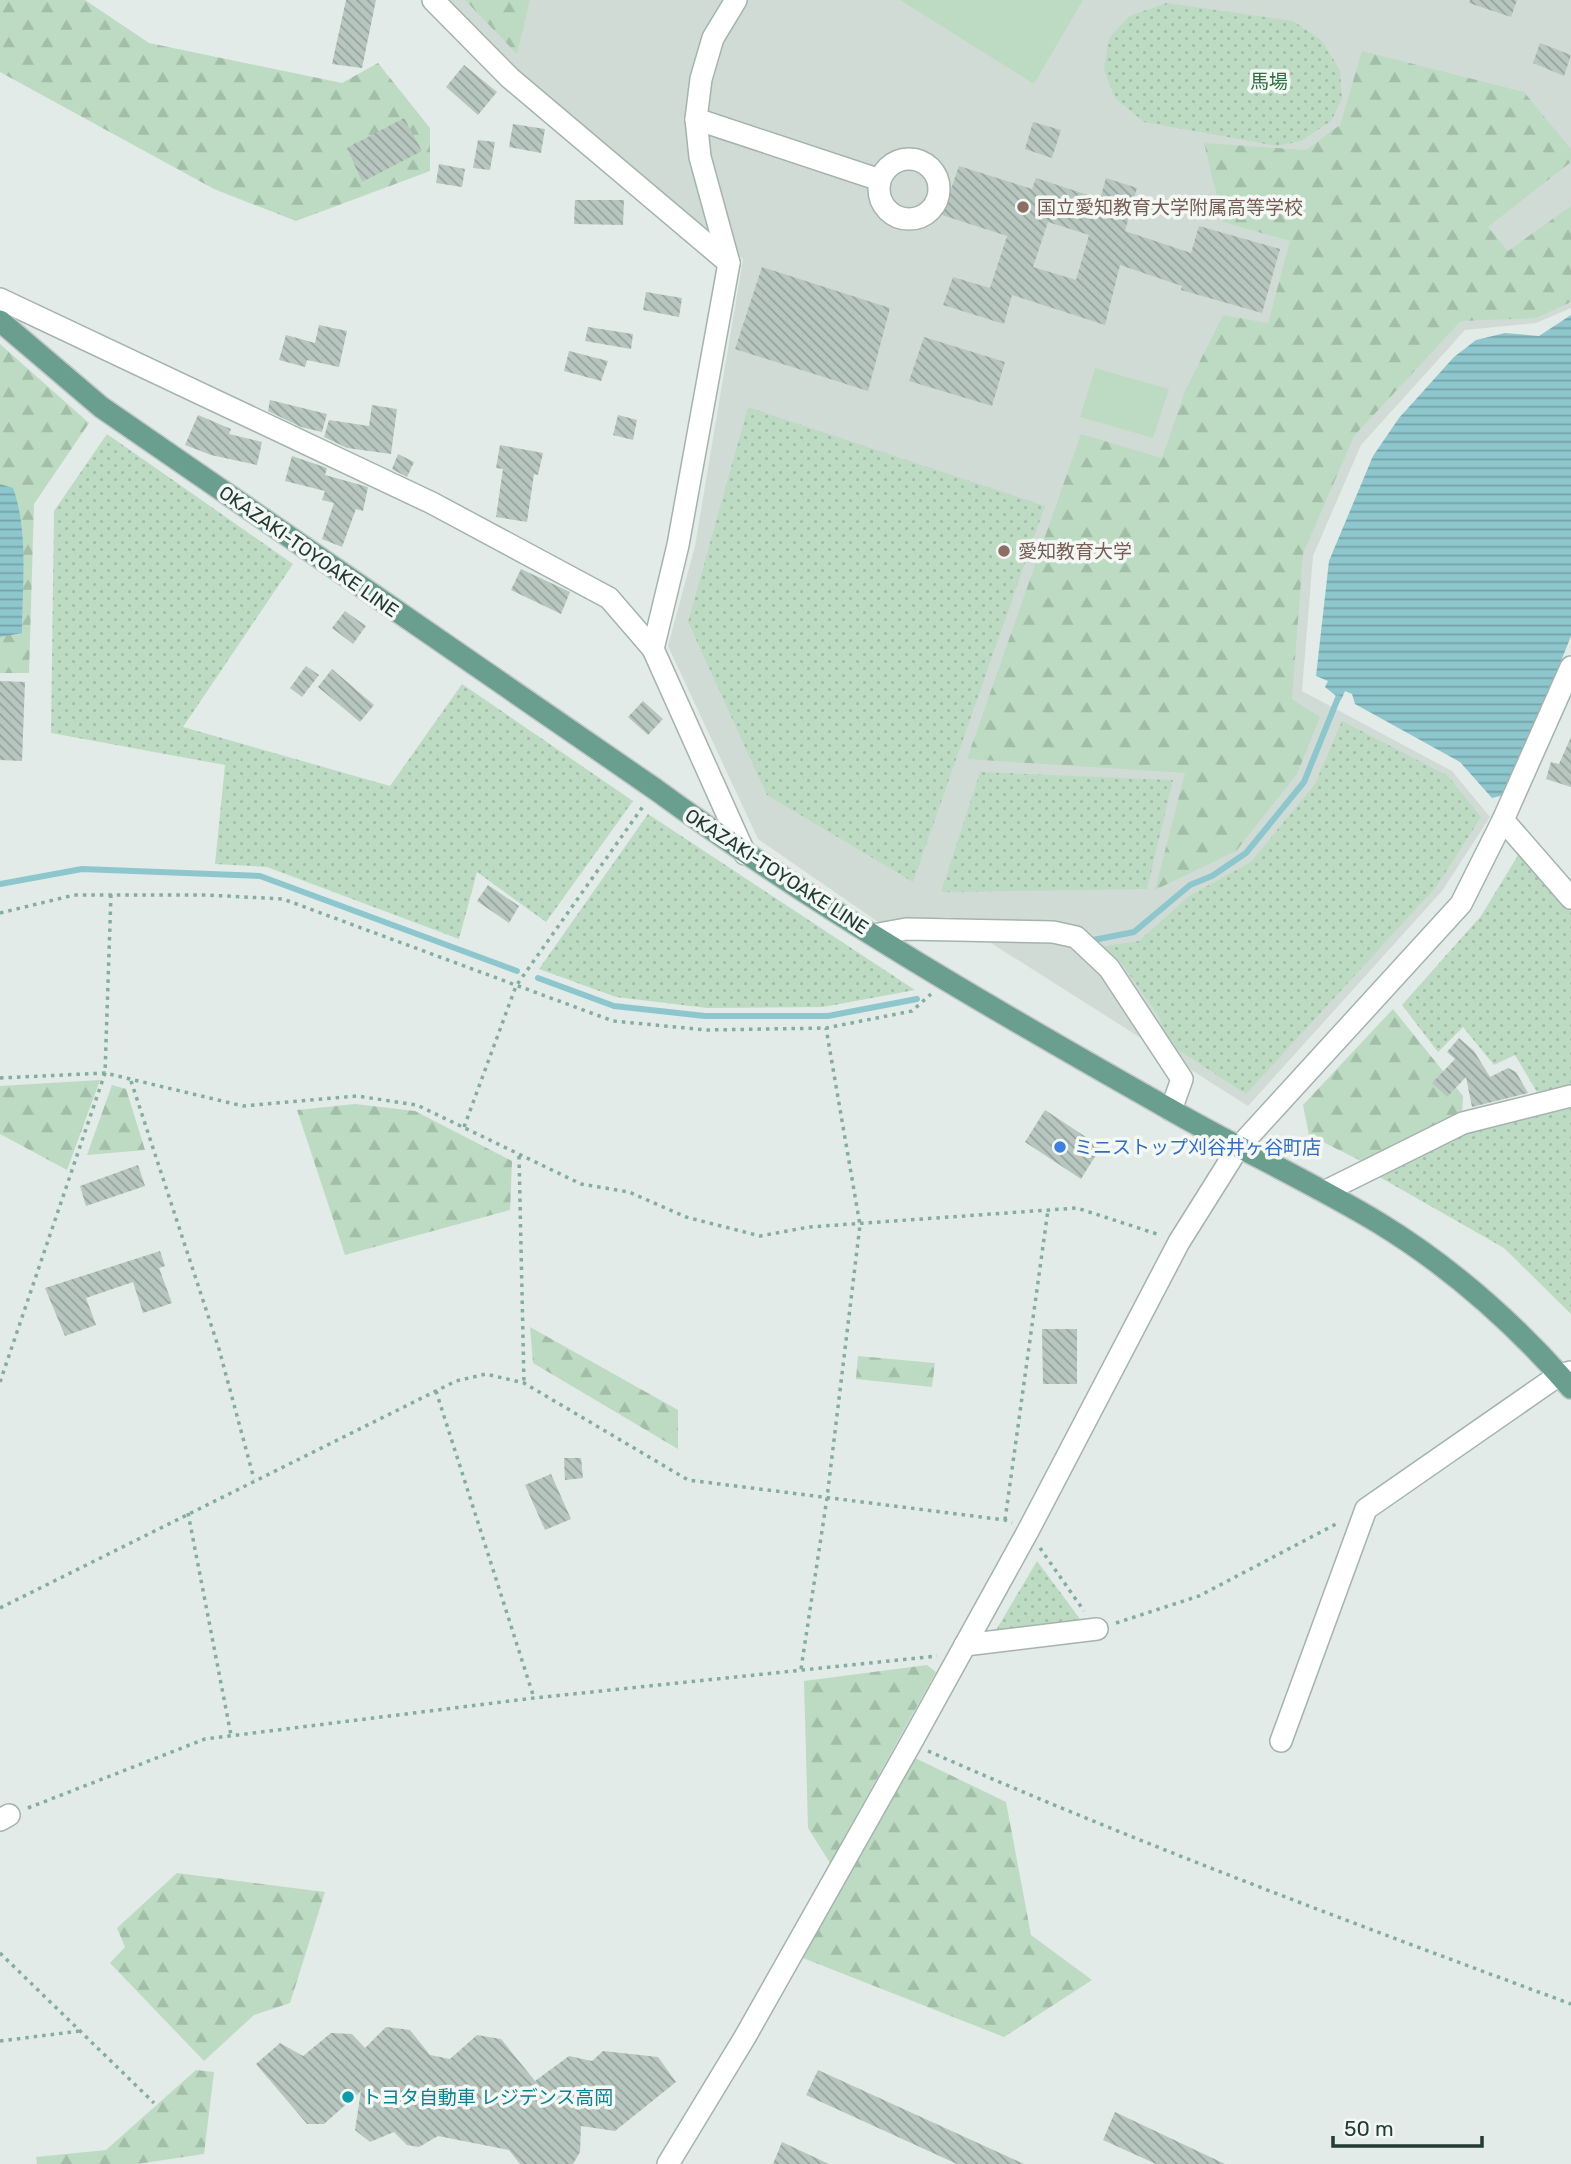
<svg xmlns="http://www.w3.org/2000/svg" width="1571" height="2164" viewBox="0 0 1571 2164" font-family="Rubik,'Noto Sans JP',sans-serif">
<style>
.built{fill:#d1dbd6}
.grass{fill:url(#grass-dots)}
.forest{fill:url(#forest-firs)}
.pitch{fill:#bddbc3}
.water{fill:url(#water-rules)}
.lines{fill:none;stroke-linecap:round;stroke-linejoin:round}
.stream{stroke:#8ec6cd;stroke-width:6}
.building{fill:url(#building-back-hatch);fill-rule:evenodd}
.minor-casing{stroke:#a5b3ae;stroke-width:24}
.major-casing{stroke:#c1c8c6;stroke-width:24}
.path{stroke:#85ad9e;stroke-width:3.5;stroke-dasharray:3.5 5;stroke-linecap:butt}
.minor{stroke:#fff;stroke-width:21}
.major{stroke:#6a9e8e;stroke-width:21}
.education-dot{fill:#8d6e63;stroke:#f3f8f5;stroke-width:2.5}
.shop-dot{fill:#3f7fe0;stroke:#f3f8f5;stroke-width:2.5}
.culture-dot{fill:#0f9aa8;stroke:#f3f8f5;stroke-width:2.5}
.labels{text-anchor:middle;stroke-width:7;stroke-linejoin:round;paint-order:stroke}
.park-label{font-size:19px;fill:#306f46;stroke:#f3f8f5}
.education-label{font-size:19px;fill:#785e54;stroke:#f3f8f5;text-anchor:start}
.street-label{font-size:19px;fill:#233b34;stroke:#f3f8f5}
.shop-label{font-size:19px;fill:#366cbe;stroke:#f3f8f5;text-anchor:start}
.culture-label{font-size:19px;fill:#0d838f;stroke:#f3f8f5;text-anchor:start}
</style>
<defs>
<pattern id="grass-dots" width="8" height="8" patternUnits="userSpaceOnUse" patternTransform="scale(1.75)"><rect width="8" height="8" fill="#bddbc3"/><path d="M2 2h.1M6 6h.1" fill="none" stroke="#a2bda8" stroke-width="1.8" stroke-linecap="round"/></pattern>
<pattern id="forest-firs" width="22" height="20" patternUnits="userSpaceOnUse" patternTransform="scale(1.75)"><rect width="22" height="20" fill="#bddbc3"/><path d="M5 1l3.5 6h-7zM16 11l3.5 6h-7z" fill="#a2bda8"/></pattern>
<pattern id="water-rules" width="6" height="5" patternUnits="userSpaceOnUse" patternTransform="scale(1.75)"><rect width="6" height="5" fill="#8ec6cd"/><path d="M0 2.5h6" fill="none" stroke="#74a2a7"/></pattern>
<pattern id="building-back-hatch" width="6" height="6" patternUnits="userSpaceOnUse" patternTransform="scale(1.75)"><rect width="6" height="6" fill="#b8c6c0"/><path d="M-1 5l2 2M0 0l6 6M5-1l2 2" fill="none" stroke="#95a29d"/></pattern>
</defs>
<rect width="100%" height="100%" fill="#e2ebe7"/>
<!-- built -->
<polygon class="built" points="447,0 1571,0 1571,308 1536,323 1465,330 1361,445 1313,556 1302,691 1452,771 1490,817 1442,891 1248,1106 950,917 878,922 758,839 668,646 695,546 743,259 515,68"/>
<!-- grass -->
<g class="grass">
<polygon points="1167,3 1293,21 1321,40 1340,70 1342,99 1331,121 1301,141 1277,146 1144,122 1115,98 1104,70 1109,38 1129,16"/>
<polygon points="748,407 1045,506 913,882 767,795 688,622"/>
<polygon points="107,434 293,564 183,727 390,786 462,684 633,801 546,922 477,872 459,939 267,867 215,864 225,765 51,733 54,511"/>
<polygon points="1342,721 1448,776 1481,817 1436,887 1246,1094 1163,1040 1160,1018 1119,960 1101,947 1139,941 1189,896 1251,862 1315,784"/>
<polygon points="980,772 1173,780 1147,889 941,892"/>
<polygon points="648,814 915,990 823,1007 707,1008 616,997 539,969"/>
<polygon points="1520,852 1571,911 1571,1085 1537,1092 1515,1055 1494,1065 1463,1027 1438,1052 1402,1005 1481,916"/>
<polygon points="1571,1108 1571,1314 1504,1248 1376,1175 1469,1131"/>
<polygon points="1037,1561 1083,1623 995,1632"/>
</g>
<!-- forest -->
<g class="forest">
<polygon points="0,0 85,0 149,43 342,83 378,63 430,128 430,171 296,221 214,189 0,72"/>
<polygon points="465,0 530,0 517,54"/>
<polygon points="1362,51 1524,92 1571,149 1571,162 1488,227 1508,251 1571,206 1571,302 1536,318 1461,321 1354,436 1303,554 1292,699 1320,717 1297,774 1236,851 1155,890 1185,773 967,759 1081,434 1162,458 1185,391 1223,315 1268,323 1290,241 1223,222 1204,143 1306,150 1340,125"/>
<polygon points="0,344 89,423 34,504 29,673 0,673"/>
<polygon points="1393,1009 1463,1096 1462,1115 1363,1162 1309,1135 1303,1105"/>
<polygon points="100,1080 67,1170 0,1134 0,1086"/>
<polygon points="112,1085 126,1089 145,1150 87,1155"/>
<polygon points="355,1104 415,1111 512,1161 510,1210 345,1255 297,1110"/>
<polygon points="530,1327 678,1410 678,1449 533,1363"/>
<polygon points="858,1356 935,1363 932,1387 856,1379"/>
<polygon points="927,1665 936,1672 830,1863 808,1828 804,1681"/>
<polygon points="913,1757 1006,1802 1031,1935 1092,1980 1004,2037 803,1958"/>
<polygon points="177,1873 325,1892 290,2003 254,2015 204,2061 110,1963 125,1947 117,1928"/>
<polygon points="196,2070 214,2072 204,2154 137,2164 37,2164 36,2157 106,2150"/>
</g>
<!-- pitch -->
<g class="pitch">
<polygon points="900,0 1083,0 1034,84"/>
<polygon points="1095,368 1169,389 1153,438 1080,417"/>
</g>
<!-- water -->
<g class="water">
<polygon points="1571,315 1571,636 1508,794 1492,798 1460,762 1355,704 1352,694 1345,691 1341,700 1325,687 1328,681 1316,676 1329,561 1373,456 1399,418 1454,357 1476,340 1505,333 1539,336"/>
<path d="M 0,484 L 13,488 C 29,532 22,587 22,633 L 0,637 Z"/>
</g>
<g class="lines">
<!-- stream -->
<g class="stream">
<polyline points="0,884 82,869 260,876 517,971"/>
<polyline points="1088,941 1134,932 1190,885 1212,876 1246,853 1304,782 1338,698"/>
<polyline points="538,978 614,1006 705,1016 828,1016 917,999"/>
</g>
</g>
<!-- building -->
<g class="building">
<polygon points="346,0 376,0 362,68 332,64"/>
<polygon points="1470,0 1517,0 1511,17 1469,3"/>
<polygon points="1540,43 1571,55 1564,76 1533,63"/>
<polygon points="464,65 497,92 478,115 446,87"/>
<polygon points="404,118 422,151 362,182 347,148"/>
<polygon points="1033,122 1061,130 1052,158 1025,149"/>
<polygon points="513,124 545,129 541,153 509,147"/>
<polygon points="478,140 495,142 490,170 473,168"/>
<polygon points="439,164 465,169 462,187 436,183"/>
<path d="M 959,166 L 1032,189 L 1036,178 L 1100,199 L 1106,178 L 1137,188 L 1125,231 L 1191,253 L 1199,226 L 1280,249 L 1262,313 L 1181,290 L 1182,286 L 1120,265 L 1105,325 L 1012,295 L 1004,324 L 943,305 L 953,277 L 990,288 L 1007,236 L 942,215 ZM 1048,222 L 1089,235 L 1076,280 L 1033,267 Z"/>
<polygon points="575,200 624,200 623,225 574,224"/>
<polygon points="762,267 890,308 868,391 735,349"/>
<polygon points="646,292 682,298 679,317 643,310"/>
<polygon points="319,325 347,331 339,367 307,360 305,367 279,360 286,335 315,343"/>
<polygon points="588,327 633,334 631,349 585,341"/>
<polygon points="924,337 1005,362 992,406 909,381"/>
<polygon points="569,351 608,361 601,381 564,371"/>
<polygon points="270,400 327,414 322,432 301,427 268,411"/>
<polygon points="372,405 397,409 391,454 347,448 324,437 329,420 369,426"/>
<polygon points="198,415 231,429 229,434 262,442 257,465 211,455 185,445"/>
<polygon points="618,415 637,420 633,440 613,435"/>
<polygon points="500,445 543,453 538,475 534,474 527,522 496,517 503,469 496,468"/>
<polygon points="398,454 414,462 407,477 392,469"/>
<polygon points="292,456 327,468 325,475 368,487 363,511 356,509 342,547 322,539 334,503 322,500 325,491 285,481"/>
<polygon points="521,569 570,592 561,614 511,590"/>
<polygon points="345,611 366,626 353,644 332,628"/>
<polygon points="306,666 319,675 302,697 290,688"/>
<polygon points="332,669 374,705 360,722 318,687"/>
<polygon points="0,681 25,682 22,761 0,760"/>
<polygon points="643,701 663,719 648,735 628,717"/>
<polygon points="1571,737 1571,787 1546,779 1551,762 1559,764"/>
<polygon points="488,885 519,906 509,923 477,901"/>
<polygon points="1459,1038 1474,1051 1490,1077 1508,1068 1516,1072 1528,1093 1472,1107 1466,1077 1447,1097 1432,1083 1455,1059 1447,1052"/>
<polygon points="1045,1110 1101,1147 1081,1179 1025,1142"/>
<polygon points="138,1165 145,1186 86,1206 80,1186"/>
<polygon points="160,1251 165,1266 159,1268 172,1303 143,1313 133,1282 86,1298 96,1325 65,1336 45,1288"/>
<polygon points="1042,1329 1077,1329 1077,1384 1043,1384"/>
<polygon points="564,1458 581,1458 583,1478 565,1480"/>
<polygon points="551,1474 571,1519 545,1530 525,1485"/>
<polygon points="386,2027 410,2030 430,2055 450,2059 477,2035 501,2039 535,2081 569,2056 592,2061 603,2051 658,2057 676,2082 615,2131 581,2126 580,2152 573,2164 520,2164 509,2150 438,2136 419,2147 407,2145 394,2132 370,2142 355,2130 361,2091 324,2124 307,2124 256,2064 280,2043 303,2056 331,2033 352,2034 365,2048"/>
<polygon points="818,2070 1024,2164 957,2164 806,2095"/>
<polygon points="1115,2112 1225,2164 1156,2164 1103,2140"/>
<polygon points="782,2142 829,2164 773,2164"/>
</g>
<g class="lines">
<defs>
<g id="minor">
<polyline points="433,0 510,78 729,263"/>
<polyline points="696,119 880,180"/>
<circle cx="909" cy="189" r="30"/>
<polyline points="0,299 432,503 609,598 653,649 745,854"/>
<polyline points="653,649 678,545 729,263 700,157 696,119 701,79 713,38 736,0"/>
<polyline points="1503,820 1571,898"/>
<polyline points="873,935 906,929 1053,932 1076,937 1109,968 1182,1079 1171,1110"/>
<polyline points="1324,1192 1463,1123 1571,1096"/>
<polyline points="965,1645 1097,1629"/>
<polyline points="1281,1741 1366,1509 1559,1375 1571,1372"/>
<polyline points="0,1820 9,1815"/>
<polyline points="668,2164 745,2037 911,1743 1028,1531 1179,1242 1238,1148 1461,904 1503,820 1571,667"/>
</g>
<path id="major" d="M 0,321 L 101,407 L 655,789 C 819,909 994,1010 1171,1110 C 1239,1149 1311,1182 1379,1223 C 1451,1267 1516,1325 1571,1388"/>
</defs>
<!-- minor casing -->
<use href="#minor" class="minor-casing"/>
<!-- major casing -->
<use href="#major" class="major-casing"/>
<!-- path -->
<g class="path">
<polyline points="0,913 74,895 206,895 283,899 613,1021 707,1030 826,1028 912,1011 931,994"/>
<polyline points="0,1078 105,1073 243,1106 357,1096 417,1105 581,1184 629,1192 686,1217 760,1236 809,1227 1077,1208 1160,1235"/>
<polyline points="131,1081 219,1349 254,1479"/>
<polyline points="464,1127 516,986 644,805"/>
<polyline points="519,1156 524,1383"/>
<polyline points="0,1382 105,1073 111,894"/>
<polyline points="436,1391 534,1698"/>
<polyline points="188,1513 231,1735"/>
<polyline points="1005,1520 1048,1210"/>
<polyline points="1040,1548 1084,1611"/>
<polyline points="0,1608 456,1381 486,1374 524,1383 688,1480 1005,1520 1012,1523"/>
<polyline points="1116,1623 1199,1596 1338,1523"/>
<polyline points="801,1669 827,1498 860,1225 826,1028"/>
<path d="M 928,1751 C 1139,1844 1355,1924 1571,2004"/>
<polyline points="28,1808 205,1739 534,1698 937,1656"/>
<polyline points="0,1953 154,2103"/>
<polyline points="0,2041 80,2031"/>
</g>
<!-- minor -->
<use href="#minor" class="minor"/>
<!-- major -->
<use href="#major" class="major"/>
</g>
<!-- markers -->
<g class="education-dot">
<circle cx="1023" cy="207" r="7"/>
<circle cx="1004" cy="551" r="7"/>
</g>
<circle class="shop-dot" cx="1060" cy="1147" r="7"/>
<circle class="culture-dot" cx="348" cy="2097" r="7"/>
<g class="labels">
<!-- park labels -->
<g class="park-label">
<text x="1269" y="88">馬場</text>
</g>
<!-- education labels -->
<g class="education-label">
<text x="1037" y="214">国立愛知教育大学附属高等学校</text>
<text x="1018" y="558">愛知教育大学</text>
</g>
<!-- street labels -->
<g class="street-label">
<text transform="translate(309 551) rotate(35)" y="7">OKAZAKI-TOYOAKE LINE</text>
<text transform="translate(777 871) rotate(33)" y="7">OKAZAKI-TOYOAKE LINE</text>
</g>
<!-- shop labels -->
<g class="shop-label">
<text x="1074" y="1154">ミニストップ刈谷井ヶ谷町店</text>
</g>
<!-- culture labels -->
<g class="culture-label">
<text x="362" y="2104">トヨタ自動車 レジデンス高岡</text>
</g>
</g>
<!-- scale -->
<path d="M1333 2136v10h149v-10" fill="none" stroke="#233b34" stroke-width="3.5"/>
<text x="1344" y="2136" font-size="21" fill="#233b34" stroke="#f3f8f5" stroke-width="5" paint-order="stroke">50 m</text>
</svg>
